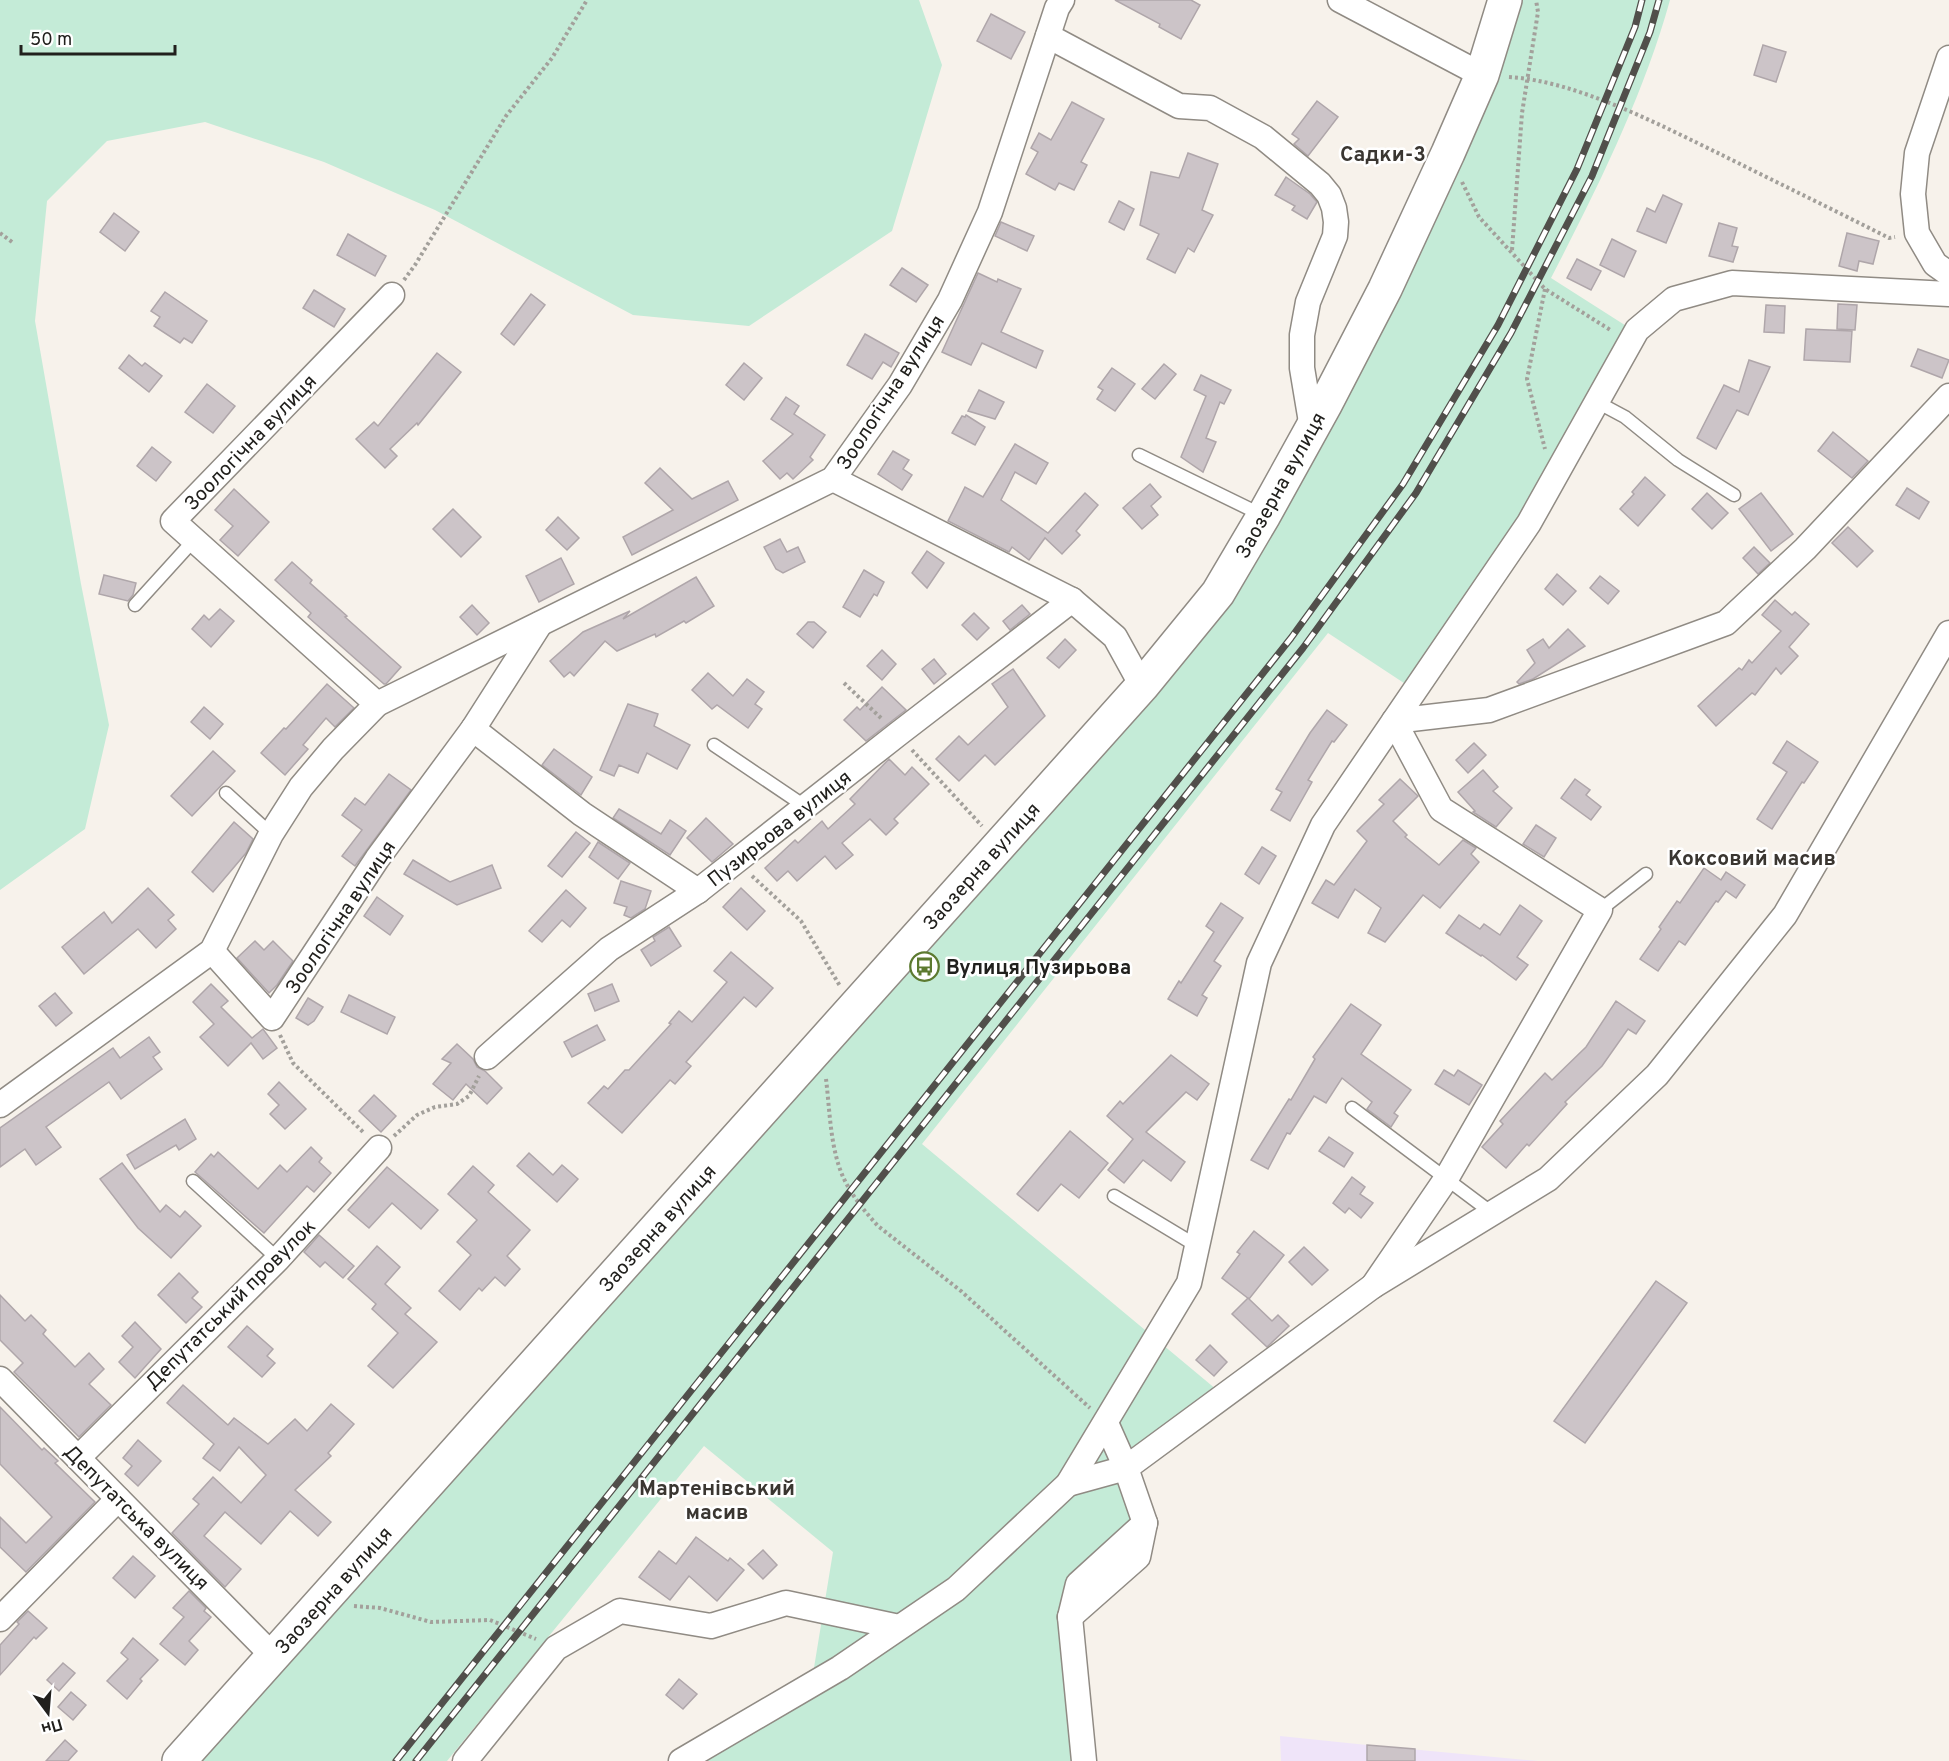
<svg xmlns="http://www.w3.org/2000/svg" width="1949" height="1761" viewBox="0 0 1949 1761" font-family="Overpass,sans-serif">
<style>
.industrial{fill:#efe4f9}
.green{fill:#c4ebd7}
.building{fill:#ccc4c8;stroke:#afa6aa;stroke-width:1.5}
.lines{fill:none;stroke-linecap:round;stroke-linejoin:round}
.lane-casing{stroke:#908b84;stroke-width:15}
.street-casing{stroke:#908b84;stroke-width:27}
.secondary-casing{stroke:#908b84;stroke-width:36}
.path{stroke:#a3a09b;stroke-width:4;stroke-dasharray:3 3;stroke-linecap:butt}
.lane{stroke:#fff;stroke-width:12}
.street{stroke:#fff;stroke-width:24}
.secondary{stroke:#fff;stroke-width:33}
.rail-casing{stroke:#514f4b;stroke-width:7}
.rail{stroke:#fff;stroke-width:4.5;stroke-dasharray:14;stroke-linecap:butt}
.labels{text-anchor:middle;stroke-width:5;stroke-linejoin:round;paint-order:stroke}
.street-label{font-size:20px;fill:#21201d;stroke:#fff}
.poi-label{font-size:20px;font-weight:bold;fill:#21201d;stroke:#fff;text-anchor:start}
.neighbourhood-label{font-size:21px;font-weight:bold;fill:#3a3631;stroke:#fff}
</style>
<rect width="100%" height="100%" fill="#f7f2eb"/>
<!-- industrial -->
<polygon class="industrial" points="1280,1736 1367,1745 1538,1761 1281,1761"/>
<!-- green -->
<g class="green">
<polygon points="0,0 919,0 942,65 892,231 749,326 633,315 435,210 324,162 205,122 107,141 47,201 35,321 81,584 109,725 85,829 0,890"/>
<path d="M 1505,0 L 1670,0 C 1643,97 1597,189 1551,278 L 1631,329 L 1526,518 L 1410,687 L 1328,633 L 922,1144 L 1217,1390 L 1119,1464 L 1138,1519 L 1070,1579 L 1075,1761 L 693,1761 L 810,1692 L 833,1552 L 704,1446 L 447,1761 L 179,1761 L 906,950 L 1264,515 Z"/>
</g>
<!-- building -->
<g class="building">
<polygon points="1115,0 1191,0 1200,5 1181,39 1159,27 1160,24"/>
<polygon points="991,14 1025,32 1011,59 977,41"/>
<polygon points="1763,45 1786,52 1776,82 1754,75"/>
<polygon points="1317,101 1338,117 1308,156 1294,144 1299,139 1292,134"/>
<polygon points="1072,102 1104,119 1081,162 1087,165 1074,190 1059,183 1055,190 1026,174 1038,152 1031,148 1039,133 1051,140"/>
<polygon points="1188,153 1218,164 1202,210 1213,215 1194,252 1188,248 1175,273 1147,259 1159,234 1140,225 1151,172 1179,178"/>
<polygon points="1286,177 1310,194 1317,202 1307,219 1292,210 1295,206 1275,195"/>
<polygon points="1663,195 1682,204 1666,243 1637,231 1647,208 1655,212"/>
<polygon points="1119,201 1134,209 1124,230 1109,222"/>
<polygon points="114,213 139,232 125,251 100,232"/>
<polygon points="1001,222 1034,236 1027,251 995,236"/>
<polygon points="1719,223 1737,228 1732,246 1738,247 1733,262 1709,256"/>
<polygon points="1847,233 1879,241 1873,264 1859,261 1857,271 1839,266"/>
<polygon points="348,234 386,256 375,276 337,255"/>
<polygon points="1612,239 1636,251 1624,277 1600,265"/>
<polygon points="1577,259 1601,271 1591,290 1567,278"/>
<polygon points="902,268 928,285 916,302 890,285"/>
<polygon points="978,273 997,282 998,279 1021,289 1001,332 1043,351 1036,368 982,343 971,365 942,352"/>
<polygon points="314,290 345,309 334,327 303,308"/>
<polygon points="165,292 207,321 192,343 184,338 180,343 154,326 160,317 151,311"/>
<polygon points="531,294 545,305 514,345 501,334"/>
<polygon points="1838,304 1857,305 1855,330 1837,329"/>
<polygon points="1766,305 1785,306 1784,333 1764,332"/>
<polygon points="1806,329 1852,331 1850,362 1804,360"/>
<polygon points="865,334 899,353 891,367 883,362 872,379 847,365"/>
<polygon points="1918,349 1949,360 1942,378 1911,366"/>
<polygon points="437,353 461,372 418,425 417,423 390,449 397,456 385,468 356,439 374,422 378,426"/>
<polygon points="129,355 142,366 145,363 162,376 149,392 119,368"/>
<polygon points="1749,360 1770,367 1748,415 1737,410 1716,449 1697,438 1724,385 1739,392"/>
<polygon points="744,363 762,378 744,400 726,385"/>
<polygon points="1164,364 1176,374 1155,399 1142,389"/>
<polygon points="1112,368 1135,384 1115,411 1097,399 1103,390 1098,387"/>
<polygon points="1201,375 1231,390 1224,404 1220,402 1206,438 1216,442 1203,472 1181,457 1206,396 1194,390"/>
<polygon points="207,384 235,406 213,433 185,412"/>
<polygon points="979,390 1004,402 995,419 968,411"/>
<polygon points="786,397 799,406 794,414 825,435 810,457 813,460 793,479 787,473 780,479 763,461 793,434 771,419"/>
<polygon points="966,415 985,427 975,445 952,433 962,416 965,417"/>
<polygon points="1833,432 1868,461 1852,478 1818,451"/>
<polygon points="1015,444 1048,463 1036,484 1015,472 1001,500 1048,533 1085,493 1098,505 1076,531 1080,535 1062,554 1045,538 1029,560 1012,547 1009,552 948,521 965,487 983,497"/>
<polygon points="152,447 171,462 156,481 137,466"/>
<polygon points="893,451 909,460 903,469 912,475 902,490 878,474"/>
<polygon points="660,468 692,499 728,481 738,500 632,555 623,537 673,510 645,483"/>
<polygon points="1645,477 1665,495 1638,526 1620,509 1634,494 1632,492"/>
<polygon points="1150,484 1161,497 1151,506 1158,515 1142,529 1123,508"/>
<polygon points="1907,488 1929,502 1919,519 1896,505"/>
<polygon points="234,489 269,522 238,556 220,540 233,526 215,510"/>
<polygon points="1707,493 1728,513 1712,529 1692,509"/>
<polygon points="1761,493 1793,534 1771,551 1739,509"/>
<polygon points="453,509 481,537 461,557 433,529"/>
<polygon points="558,517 579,538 567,550 546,530"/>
<polygon points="1848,527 1873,551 1857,567 1832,543"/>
<polygon points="780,539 787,552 798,547 805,562 783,573 776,569 764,547"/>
<polygon points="1754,547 1770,563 1758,574 1743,558"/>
<polygon points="927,551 944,563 927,588 912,573"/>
<polygon points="561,558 574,584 539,602 526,576"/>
<polygon points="292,562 312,580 310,583 347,616 345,617 401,667 386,684 384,684 308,617 311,613 275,580"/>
<polygon points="864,570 884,582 877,596 874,594 860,617 843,607"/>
<polygon points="1557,574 1576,591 1563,605 1545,589"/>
<polygon points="104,575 136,583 133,595 128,601 99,594"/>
<polygon points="1600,576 1619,591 1608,604 1590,588"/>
<polygon points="696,577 714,606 686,623 684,621 656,637 655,634 617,651 605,641 574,676 570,672 564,677 550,661 583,632 630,611 623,619"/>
<polygon points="1775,600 1792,615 1795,612 1809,624 1789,647 1798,656 1781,674 1776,668 1755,695 1752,693 1716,726 1698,706 1739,668 1742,670 1749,660 1752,663 1781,631 1762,615"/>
<polygon points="472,605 489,623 477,635 460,617"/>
<polygon points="1022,605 1030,614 1010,630 1003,621"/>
<polygon points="220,609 234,621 211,647 192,629 204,615 209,620"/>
<polygon points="974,613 989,628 977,640 962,625"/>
<polygon points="808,622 814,622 826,632 813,648 797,634"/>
<polygon points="1568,629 1585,646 1533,679 1519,684 1517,682 1535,663 1527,650 1543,639 1549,648"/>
<polygon points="1065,639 1076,650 1059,668 1047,658"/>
<polygon points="882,650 896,664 882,680 867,666"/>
<polygon points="934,659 946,674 934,684 922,669"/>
<polygon points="1013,669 1045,716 995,765 985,755 959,781 936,759 959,736 968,745 1008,707 992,684"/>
<polygon points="708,673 733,696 747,679 764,692 755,704 762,709 748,728 717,705 712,709 692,690"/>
<polygon points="327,684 354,708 335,727 326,718 303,745 308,749 285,775 261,753 284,728 286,729"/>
<polygon points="882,687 906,710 866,741 844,720 857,707 860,710"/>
<polygon points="628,704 658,714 654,726 690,745 677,769 647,753 638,773 619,765 614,776 600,770"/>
<polygon points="204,707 223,724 210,739 191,722"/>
<polygon points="1327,710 1347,725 1334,742 1332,741 1308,780 1312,782 1290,821 1271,810 1282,792 1276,789 1310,733"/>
<polygon points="1787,741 1818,762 1804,783 1802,782 1772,829 1757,819 1787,772 1773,763"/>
<polygon points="1474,743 1486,755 1468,773 1456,760"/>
<polygon points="554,749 592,777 581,795 542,765"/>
<polygon points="213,751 235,771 192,816 171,796"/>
<polygon points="889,759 905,775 912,767 929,784 894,819 898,823 886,835 870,819 842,843 853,855 836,869 825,856 797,881 788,871 777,881 765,868 795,840 798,843 822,821 828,829 855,804 850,799"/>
<polygon points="1483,770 1498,787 1493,791 1512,808 1496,827 1473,812 1475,811 1458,792"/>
<polygon points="389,774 411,790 355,866 342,856 362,830 342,815 355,798 365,805"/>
<polygon points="1400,779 1418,796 1393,821 1407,835 1405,837 1439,865 1463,840 1476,848 1471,854 1479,862 1440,908 1423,895 1385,942 1368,933 1381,908 1355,889 1338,918 1312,903 1326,880 1334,885 1367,841 1357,831 1384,804 1379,800"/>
<polygon points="1575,779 1590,790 1586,795 1601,807 1591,820 1561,798"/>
<polygon points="619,809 661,834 670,820 686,831 670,855 613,818"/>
<polygon points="706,818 733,844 712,862 687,838"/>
<polygon points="234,822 253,839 246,853 213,892 192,872"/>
<polygon points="1536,825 1556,838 1544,857 1523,844"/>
<polygon points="576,832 590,843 562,877 548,866"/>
<polygon points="598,842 630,863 618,879 589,857"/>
<polygon points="1262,847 1276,856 1259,884 1245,874"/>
<polygon points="413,860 450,882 492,865 501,888 457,905 404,874"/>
<polygon points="1704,868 1721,880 1726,872 1745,885 1736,898 1726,891 1718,902 1716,901 1685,945 1679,941 1658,971 1640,959 1661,929 1659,927 1677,901 1680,903"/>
<polygon points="621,881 651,891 645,909 631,918 624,915 627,907 614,903"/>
<polygon points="148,888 174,915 168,920 176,929 156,948 138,929 84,974 62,947 104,912 112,923"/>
<polygon points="741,888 765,911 747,930 723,907"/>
<polygon points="566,890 586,908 570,927 562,920 542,942 529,931"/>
<polygon points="377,897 403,916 390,935 364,916"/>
<polygon points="1221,903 1243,918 1214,961 1221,966 1202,995 1207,998 1197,1016 1168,999 1179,981 1181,983 1214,932 1206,926"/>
<polygon points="1520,905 1542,921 1517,957 1528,965 1516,980 1482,955 1481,956 1446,933 1459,915 1480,929 1484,924 1500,935"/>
<polygon points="669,927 681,946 651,966 641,950 655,941 653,937"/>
<polygon points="255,941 264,950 273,941 293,961 277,985 269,993 237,958"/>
<polygon points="731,952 773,988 756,1007 744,997 686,1062 691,1066 675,1084 670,1080 622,1133 588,1103 604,1086 608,1089 625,1070 629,1070 671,1024 669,1023 679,1011 692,1022 727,982 714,971"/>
<polygon points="211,984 228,1001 221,1007 252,1038 263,1029 277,1048 263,1059 251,1043 228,1066 200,1037 214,1024 193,1002"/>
<polygon points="612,984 619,1001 595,1011 588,994"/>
<polygon points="55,993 72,1013 56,1026 39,1006"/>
<polygon points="349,995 395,1017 387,1034 341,1012"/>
<polygon points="308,998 323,1007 314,1021 308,1025 296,1018"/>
<polygon points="1616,1001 1645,1021 1636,1034 1628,1029 1602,1066 1565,1102 1567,1104 1529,1146 1527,1144 1506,1168 1482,1147 1503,1124 1500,1121 1545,1073 1552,1080 1586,1047"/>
<polygon points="1351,1004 1381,1025 1361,1054 1411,1090 1394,1113 1398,1116 1391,1127 1367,1109 1372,1102 1342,1078 1326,1103 1314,1096 1290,1134 1287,1133 1268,1169 1251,1160 1289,1099 1291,1100 1315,1059 1313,1057"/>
<polygon points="597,1025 605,1040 572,1057 564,1042"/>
<polygon points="149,1037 160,1052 153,1057 162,1069 121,1099 109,1082 46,1127 61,1147 36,1165 25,1149 0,1167 0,1128 113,1048 120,1058"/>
<polygon points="457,1044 473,1059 477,1067 485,1071 502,1088 487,1104 466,1084 453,1100 433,1084 451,1063 442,1059"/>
<polygon points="1171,1055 1209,1084 1197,1100 1186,1092 1146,1132 1185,1162 1171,1181 1143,1160 1124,1183 1108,1170 1133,1139 1107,1116 1120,1101 1123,1104"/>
<polygon points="1444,1070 1454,1076 1458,1070 1482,1085 1469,1105 1435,1084"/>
<polygon points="279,1082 306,1109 285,1129 270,1114 279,1105 268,1094"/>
<polygon points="374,1095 396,1116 381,1132 359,1111"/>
<polygon points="185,1119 196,1139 179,1150 176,1145 135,1169 127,1155"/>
<polygon points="1070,1131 1108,1163 1079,1198 1061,1184 1038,1211 1017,1194"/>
<polygon points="1329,1137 1353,1153 1344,1167 1319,1151"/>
<polygon points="311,1147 322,1158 319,1162 331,1173 314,1192 307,1186 264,1233 195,1172 211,1154 214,1157 218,1152 258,1189 280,1165 287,1172"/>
<polygon points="529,1153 553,1175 562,1165 578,1179 557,1202 517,1166"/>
<polygon points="122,1163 160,1212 166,1205 180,1217 185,1211 201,1226 171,1258 138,1228 100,1179"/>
<polygon points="473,1166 494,1185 488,1192 530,1230 507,1256 520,1269 505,1286 495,1277 482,1291 479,1288 460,1310 439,1291 471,1255 457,1242 477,1220 448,1194"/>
<polygon points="387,1167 438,1210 421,1229 392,1203 369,1228 348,1210"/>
<polygon points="1352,1177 1365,1187 1360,1194 1373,1203 1361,1218 1349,1208 1345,1213 1333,1203"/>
<polygon points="1254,1231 1284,1255 1249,1299 1222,1278 1240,1254 1237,1252"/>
<polygon points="319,1235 354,1266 343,1278 325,1262 320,1267 304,1252"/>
<polygon points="377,1246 400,1267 385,1284 411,1308 405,1314 437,1342 393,1388 368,1366 398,1333 372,1309 376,1304 348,1279"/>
<polygon points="1304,1247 1328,1270 1312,1285 1289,1262"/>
<polygon points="179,1273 198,1292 192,1298 202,1307 186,1323 158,1295"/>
<polygon points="1656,1281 1687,1303 1585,1443 1554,1421"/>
<polygon points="0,1295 25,1321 31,1315 46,1330 43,1334 75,1367 89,1353 104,1369 89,1384 111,1405 79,1437 14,1372 23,1363 0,1340"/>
<polygon points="1248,1298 1272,1321 1278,1315 1289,1326 1267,1347 1232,1314"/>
<polygon points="135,1322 161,1349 135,1378 119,1362 133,1347 122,1336"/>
<polygon points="247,1326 273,1349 267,1356 275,1363 262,1377 228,1347"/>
<polygon points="1210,1345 1227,1362 1214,1376 1196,1360"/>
<polygon points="183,1385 228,1425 234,1418 268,1444 295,1419 307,1431 331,1404 354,1424 328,1453 331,1456 295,1490 331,1522 318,1536 290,1511 261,1544 225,1512 204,1536 241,1569 225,1587 172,1533 199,1504 193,1499 213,1477 241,1503 266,1475 239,1447 220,1471 203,1458 214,1444 167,1403"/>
<polygon points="0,1407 42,1450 44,1448 58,1461 55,1463 95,1502 26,1572 0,1547 0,1517 26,1543 52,1517 0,1464"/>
<polygon points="138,1440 161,1461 138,1486 125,1474 132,1466 123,1458"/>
<polygon points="696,1537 728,1561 730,1558 744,1570 717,1601 689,1576 670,1600 639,1577 659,1551 676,1564"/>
<polygon points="763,1550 777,1565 763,1579 748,1564"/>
<polygon points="133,1556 155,1576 135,1598 113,1578"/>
<polygon points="189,1591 206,1608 204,1611 211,1617 189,1641 198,1650 185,1665 160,1644 184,1617 173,1608"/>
<polygon points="28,1611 47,1628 36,1639 34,1637 0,1675 0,1645 19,1624 17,1622"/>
<polygon points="133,1638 158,1660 140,1679 142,1681 127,1699 107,1681 128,1659 121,1653"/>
<polygon points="63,1663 75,1673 59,1691 47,1680"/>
<polygon points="679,1679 697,1694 683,1709 666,1695"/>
<polygon points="71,1692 86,1705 73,1720 58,1707"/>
<polygon points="65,1740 77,1751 68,1761 46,1761"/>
<polygon points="1367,1745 1415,1749 1415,1761 1367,1761"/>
</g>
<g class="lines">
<defs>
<g id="lane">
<polyline points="1597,402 1625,417 1678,460 1734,495"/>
<polyline points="1139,455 1262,515"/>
<polyline points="135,605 194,540"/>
<polyline points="714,745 806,807"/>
<polyline points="226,793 271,834"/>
<polyline points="1600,910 1646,874"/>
<polyline points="1352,1108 1492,1213"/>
<polyline points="193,1181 278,1259"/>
<polyline points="1114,1196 1197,1246"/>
</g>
<g id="street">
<polyline points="1340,0 1482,75"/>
<polyline points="1048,36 1179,106 1210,108 1263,137 1320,184 1329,195 1334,208 1336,222 1335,236 1308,302 1302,335 1302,368 1312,428"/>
<polyline points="1949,58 1917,153 1913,194 1917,233 1935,264 1949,274"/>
<polyline points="833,479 1072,600 1115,637 1142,686"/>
<polyline points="377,704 173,521 392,295"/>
<polyline points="473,729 582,814 698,891"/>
<polyline points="212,951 272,1018 377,859 473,729 540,624"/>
<polyline points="487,1057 609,949 698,891 898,734 1072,600"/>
<polyline points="0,1105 212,951 271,834 301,787 333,749 377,704 833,479 900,385 950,300 990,212 1057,8 1062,0"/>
<polyline points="1373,1286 1446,1179 1600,910 1441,809 1394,721 1489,710 1726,623 1805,549 1949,396"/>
<polyline points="0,1379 273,1656"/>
<polyline points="78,1458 278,1259 379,1148"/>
<polyline points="1068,1484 1126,1468 1373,1286 1548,1179 1657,1075 1785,915 1949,633"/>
<polyline points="1070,1617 1138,1557 1145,1523 1126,1468 1106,1423"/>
<polyline points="0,1619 118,1499"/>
<polyline points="465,1761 556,1648 620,1611 711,1626 786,1603 899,1627"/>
<polyline points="681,1761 840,1668 956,1589 1068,1484 1189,1283 1259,963 1323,825 1529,523 1637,330 1674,299 1732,283 1949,294"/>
<polyline points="1084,1761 1070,1617 1078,1584 1145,1523"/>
</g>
<polyline id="secondary" points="179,1761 1142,686 1218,593 1264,515 1326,403 1385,289 1448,153 1482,75 1505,0"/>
</defs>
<!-- lane casing -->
<use href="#lane" class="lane-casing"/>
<!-- street casing -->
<use href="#street" class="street-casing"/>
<!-- secondary casing -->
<use href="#secondary" class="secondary-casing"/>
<!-- path -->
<g class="path">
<path d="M 1509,77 C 1577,81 1660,125 1722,155 C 1778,183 1834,210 1889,238 L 1895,237"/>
<polyline points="1462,182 1479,217 1545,289 1612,331"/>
<polyline points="0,233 12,242"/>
<polyline points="1512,250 1522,113 1538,12 1536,0"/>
<polyline points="404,280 415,265 506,116 552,58 587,0"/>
<polyline points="1545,289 1527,379 1545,449"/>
<polyline points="844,683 882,719"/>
<polyline points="912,750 982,826"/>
<polyline points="752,876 801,921 840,986"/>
<polyline points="280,1035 293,1063 364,1133"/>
<path d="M 826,1079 C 830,1111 830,1151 845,1181 C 853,1197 866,1213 878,1226 L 961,1291 L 1090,1408"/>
<polyline points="394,1136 417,1115 435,1107 457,1104 469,1096 479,1076"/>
<polyline points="354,1606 380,1608 431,1622 490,1620 536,1639"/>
</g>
<!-- lane -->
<use href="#lane" class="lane"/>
<!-- street -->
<use href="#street" class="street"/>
<!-- secondary -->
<use href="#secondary" class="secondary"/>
<defs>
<g id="rail">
<polyline points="396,1761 1291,638 1403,484 1498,325 1577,169 1635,27 1642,0"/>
<polyline points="416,1761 1303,648 1416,493 1511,333 1592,176 1650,32 1659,0"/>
</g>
</defs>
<!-- rail casing -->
<use href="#rail" class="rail-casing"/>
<!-- rail -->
<use href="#rail" class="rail"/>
</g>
<!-- icons -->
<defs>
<symbol id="bus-ring" viewBox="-11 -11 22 22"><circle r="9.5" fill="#fff" stroke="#5c7a30" stroke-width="1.5"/><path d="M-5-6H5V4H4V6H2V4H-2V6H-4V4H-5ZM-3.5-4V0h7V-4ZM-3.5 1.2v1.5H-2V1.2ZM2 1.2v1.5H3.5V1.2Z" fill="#5c7a30"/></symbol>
</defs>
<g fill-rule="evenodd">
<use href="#bus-ring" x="908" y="950" width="33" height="33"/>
</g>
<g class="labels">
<!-- street labels -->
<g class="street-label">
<text transform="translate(890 392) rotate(-57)" y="7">Зоологічна вулиця</text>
<text transform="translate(250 442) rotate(-46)" y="7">Зоологічна вулиця</text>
<text transform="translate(1280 485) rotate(-61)" y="7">Заозерна вулиця</text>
<text transform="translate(779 828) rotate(-38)" y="7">Пузирьова вулиця</text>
<text transform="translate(981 866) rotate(-48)" y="7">Заозерна вулиця</text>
<text transform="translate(340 917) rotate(-56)" y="7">Зоологічна вулиця</text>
<text transform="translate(657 1228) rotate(-48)" y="7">Заозерна вулиця</text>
<text transform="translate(230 1304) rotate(-45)" y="7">Депутатський провулок</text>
<text transform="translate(137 1517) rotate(45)" y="7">Депутатська вулиця</text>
<text transform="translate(333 1590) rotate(-48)" y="7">Заозерна вулиця</text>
</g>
<!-- poi labels -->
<g class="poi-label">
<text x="946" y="974">Вулиця Пузирьова</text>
</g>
<!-- neighbourhood labels -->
<g class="neighbourhood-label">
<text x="1383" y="161">Садки-3</text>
<text x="1752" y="865">Коксовий масив</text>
<text x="717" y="1495">Мартенівський<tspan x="717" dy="24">масив</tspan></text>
</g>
</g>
<!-- north arrow -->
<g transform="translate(48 1713) rotate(164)" stroke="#ffffff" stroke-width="4.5" paint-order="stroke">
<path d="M0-4.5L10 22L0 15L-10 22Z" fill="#21201d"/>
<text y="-9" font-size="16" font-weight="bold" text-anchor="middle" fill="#21201d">Пн</text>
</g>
<!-- scale -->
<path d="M21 45v9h154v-9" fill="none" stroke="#21201d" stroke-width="3"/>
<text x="30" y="45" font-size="18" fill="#21201d" stroke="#ffffff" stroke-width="4.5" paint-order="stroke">50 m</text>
</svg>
